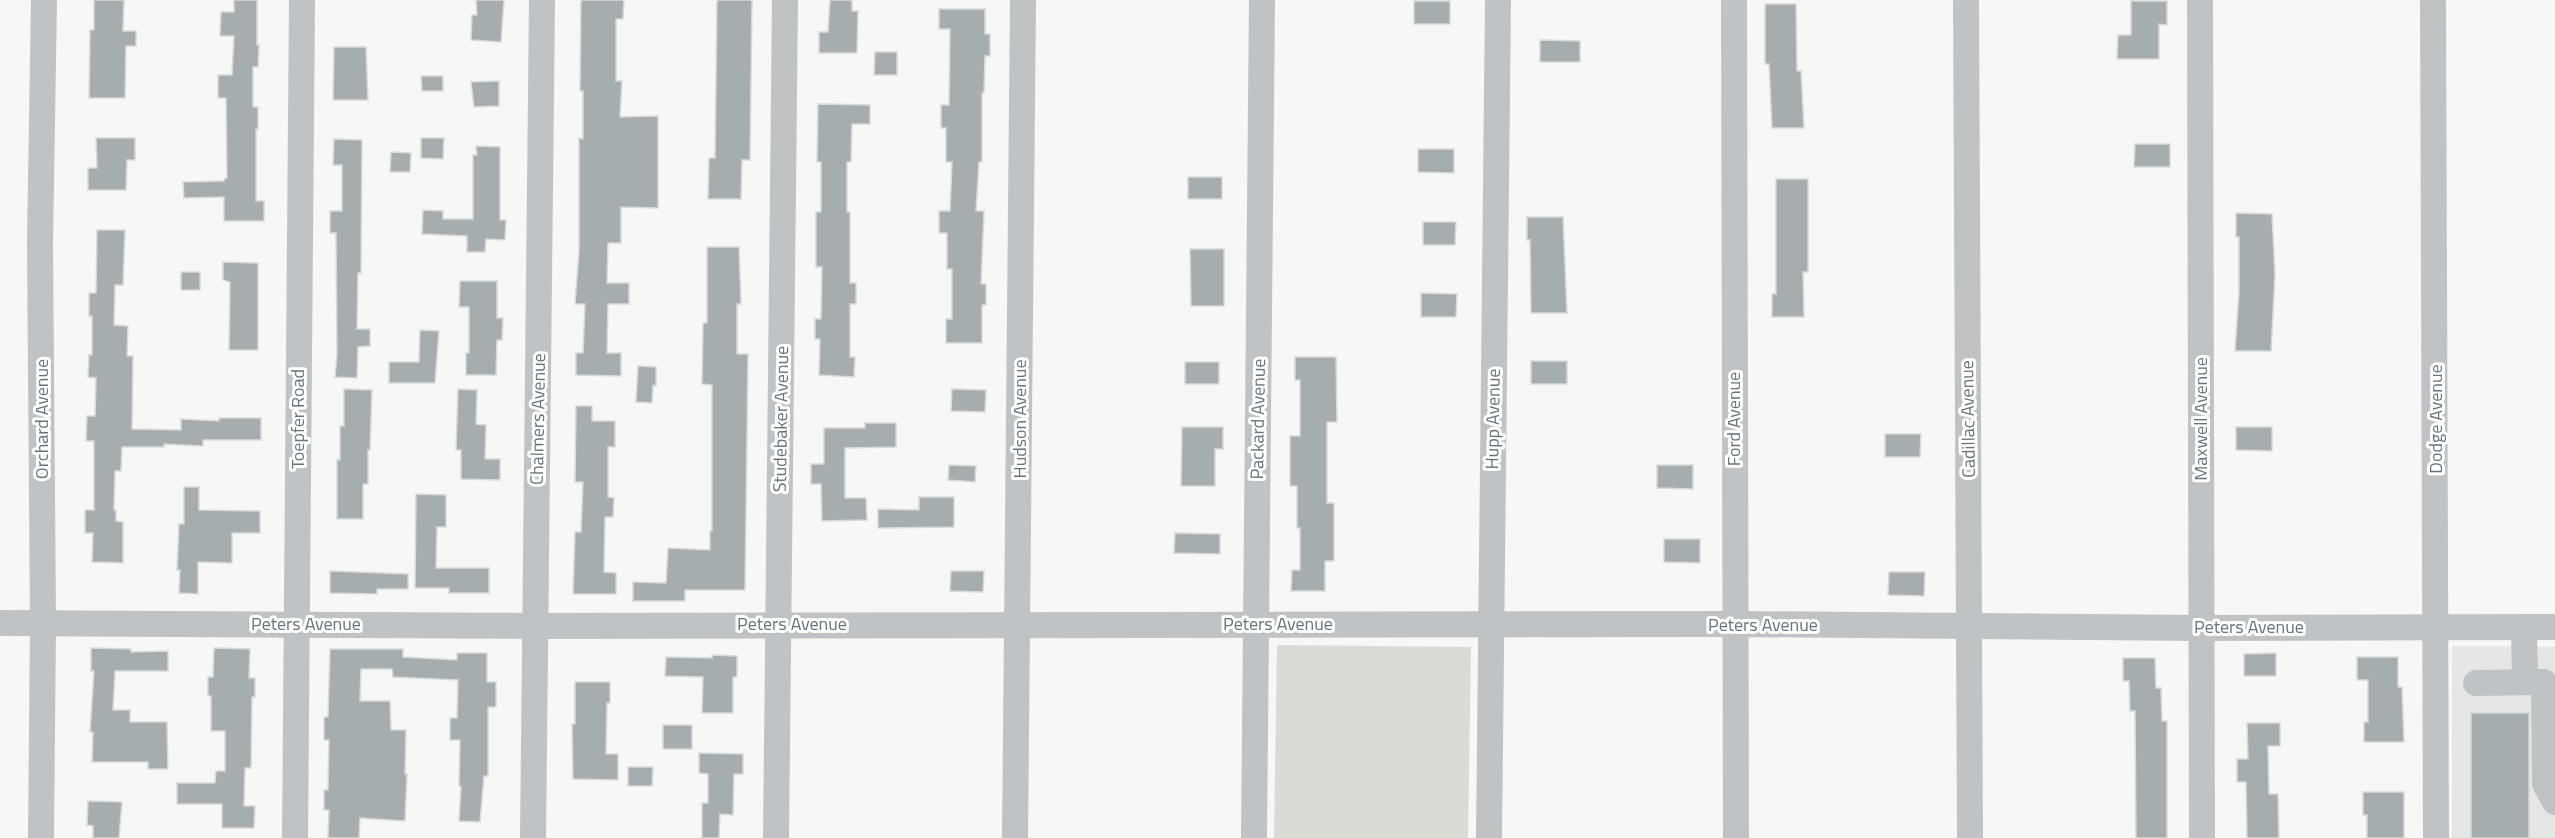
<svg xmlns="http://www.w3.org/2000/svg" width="2555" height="838" viewBox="0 0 2555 838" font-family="'Titillium Web',sans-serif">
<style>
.built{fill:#e5e7e5}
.green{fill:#d8dcd5}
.building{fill:#a5adb1;stroke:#d9d9d7;stroke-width:1.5}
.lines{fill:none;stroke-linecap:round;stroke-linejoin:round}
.minor{stroke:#bfc3c6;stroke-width:26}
.labels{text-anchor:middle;stroke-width:6;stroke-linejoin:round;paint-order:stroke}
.street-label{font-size:18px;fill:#66757c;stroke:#fff}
</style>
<rect width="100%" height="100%" fill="#f7f7f5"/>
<!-- built -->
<polygon class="built" points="2452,646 2555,647 2555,838 2452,838"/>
<!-- green -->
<polygon class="green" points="1277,645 1471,647 1468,838 1274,838"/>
<!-- building -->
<g class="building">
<polygon points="94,0 124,0 123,31 136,31 136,46 126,46 125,98 89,98 90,30 94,30"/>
<polygon points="234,0 257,0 257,45 259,45 258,67 253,67 253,107 258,107 258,129 256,129 256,201 264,201 264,221 224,221 224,197 184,198 183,182 224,181 225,178 227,178 226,98 218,98 218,75 232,75 234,36 220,36 221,12 234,12"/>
<polygon points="476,0 504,0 501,42 471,40 472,15 477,15"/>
<polygon points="581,0 624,0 623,19 616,19 616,81 622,81 620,117 658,116 658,208 621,207 621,243 608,243 607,283 629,283 629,304 608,304 607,353 621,353 621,376 576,375 576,353 583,353 585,304 575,304 579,251 579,138 583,139 583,91 580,91"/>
<polygon points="717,0 752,0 750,160 742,160 741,199 708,199 709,158 715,158"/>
<polygon points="830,0 852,0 852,11 858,11 857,53 819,53 819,32 828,32"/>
<rect x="1414" y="1" width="36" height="23"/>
<polygon points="2131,1 2167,1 2167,25 2159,24 2159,59 2117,59 2118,35 2131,35"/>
<polygon points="1765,4 1796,4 1797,71 1801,71 1804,128 1772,128 1769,64 1765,64"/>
<polygon points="939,9 985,9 985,34 990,34 990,56 985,56 984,93 982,93 982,162 979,162 976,211 984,211 981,284 986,284 986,305 982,305 982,343 946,343 946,319 952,319 952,269 947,269 947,233 939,233 939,211 950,211 952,162 946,162 946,128 941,128 941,105 949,105 950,29 939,29"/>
<polygon points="1540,40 1580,41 1580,62 1540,62"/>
<polygon points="334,47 366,47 368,100 333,100"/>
<polygon points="875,52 897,52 897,75 874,75"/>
<polygon points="421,76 443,76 443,91 422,91"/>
<polygon points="499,81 499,106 474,107 471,82"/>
<polygon points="818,104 870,105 870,124 852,124 851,162 847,162 847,212 850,212 850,283 856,283 856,304 850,304 850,357 855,357 854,377 819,375 820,339 815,339 815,319 821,319 822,267 816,267 816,212 821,212 821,162 817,162"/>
<polygon points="96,138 135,138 135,160 127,160 126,190 88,190 88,168 97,168"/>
<polygon points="421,138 444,138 443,159 421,158"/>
<polygon points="334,139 362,140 361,273 358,273 357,329 370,329 370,346 358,347 357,378 335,377 337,354 336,233 330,233 330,211 342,211 342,165 333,165"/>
<polygon points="2135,144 2170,144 2170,167 2134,167"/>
<polygon points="476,146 500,147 500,220 506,220 505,240 486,239 485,252 467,252 467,236 422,234 423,210 443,211 443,219 473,219 473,155 477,155"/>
<polygon points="1418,149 1454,149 1454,173 1418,172"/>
<polygon points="391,152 411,153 410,172 390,172"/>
<rect x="1188" y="177" width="34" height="22"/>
<polygon points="1776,179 1808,179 1808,272 1803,272 1804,317 1772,317 1772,294 1776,294"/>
<polygon points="2236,213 2272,214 2275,275 2271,351 2235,351 2239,292 2239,237 2236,237"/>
<polygon points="1527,217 1563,217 1567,313 1531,313 1530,240 1527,240"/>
<polygon points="1423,222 1456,222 1455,245 1423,245"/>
<polygon points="97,230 125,230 123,285 115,285 114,325 128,326 127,356 133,356 132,429 181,430 181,419 219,421 219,418 261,418 261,440 203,440 203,446 164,444 164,447 122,447 121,471 115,471 114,510 116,510 116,521 123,522 123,563 92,562 93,533 85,533 85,510 94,510 94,441 86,441 87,416 95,416 96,378 88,377 89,355 92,355 92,316 89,316 89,293 96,293"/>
<polygon points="707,247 739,247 741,304 737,304 737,354 748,354 745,590 685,590 685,601 633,601 633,582 666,583 668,548 710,550 710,531 712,531 712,385 702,384 703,323 707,323"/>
<polygon points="1190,249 1224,249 1224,306 1191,306"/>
<polygon points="223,262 258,263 258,350 229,350 230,282 223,280"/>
<rect x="181" y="272" width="19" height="18"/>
<polygon points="460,281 497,281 497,318 503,318 502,340 497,340 496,375 466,375 466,353 469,353 469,307 459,307"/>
<polygon points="1421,293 1457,294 1456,317 1421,317"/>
<polygon points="420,330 439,331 435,383 389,383 389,362 419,362"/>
<polygon points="1295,357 1336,357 1337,422 1327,422 1327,503 1334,503 1334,561 1325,561 1325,591 1291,591 1292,570 1300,570 1300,528 1297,528 1297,486 1290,486 1290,436 1300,436 1300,380 1295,380"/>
<rect x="1531" y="361" width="36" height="23"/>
<rect x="1185" y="362" width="34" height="22"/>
<polygon points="638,366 656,367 656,386 653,385 652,403 636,402"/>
<polygon points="344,389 372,390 370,450 368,450 368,484 363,484 363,519 337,519 337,460 340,460 340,426 344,426"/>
<polygon points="458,389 477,390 476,424 486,425 485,459 500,459 500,480 461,479 461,450 456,450"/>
<polygon points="952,389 986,390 985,412 951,411"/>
<polygon points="576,406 592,406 592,421 615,421 615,447 608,447 608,497 614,498 613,517 605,517 604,572 616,573 616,594 573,594 575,532 581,532 583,482 575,482"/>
<polygon points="865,423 896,423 896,447 845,448 845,498 866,498 867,520 822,521 821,484 811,484 811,464 824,464 824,428 865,428"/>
<polygon points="1182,427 1223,427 1223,449 1215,449 1215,486 1181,486"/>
<polygon points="2236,427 2272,427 2272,451 2236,450"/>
<polygon points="1885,434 1921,434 1920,457 1885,457"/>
<polygon points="949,465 976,466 975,482 948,480"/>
<polygon points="1657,465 1693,465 1693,489 1657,488"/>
<polygon points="184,487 199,487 199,510 260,511 260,533 232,533 232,563 198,562 198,594 179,593 180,570 177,570 179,524 184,524"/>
<polygon points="416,494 446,495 446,527 437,527 436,568 489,568 489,593 449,593 449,588 415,588"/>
<polygon points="919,497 954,497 954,527 878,528 878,509 919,510"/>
<polygon points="1175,533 1220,534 1220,554 1174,553"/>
<polygon points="1664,539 1700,539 1700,563 1664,562"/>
<polygon points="330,571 408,574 408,589 377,589 377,594 330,593"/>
<polygon points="951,571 984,571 983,592 950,591"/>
<polygon points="1889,572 1925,572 1924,596 1888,595"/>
<polygon points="91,648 131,649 131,652 168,651 168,671 115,671 113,710 130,710 130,722 167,722 168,769 148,769 148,762 92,762 93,732 90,732 94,671 91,671"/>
<polygon points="214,648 250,649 249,678 255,678 255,697 252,697 251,768 245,768 244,806 255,806 254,828 222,828 222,804 177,804 177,783 215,783 216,771 225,771 225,731 211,731 211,696 208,696 208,677 213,677"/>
<polygon points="330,649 403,649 403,657 457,660 457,653 487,653 487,682 496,682 496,707 488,707 488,776 484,776 480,822 459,821 461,786 459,786 460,740 450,740 450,718 457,718 458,680 393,677 392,669 361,669 360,701 390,701 391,730 406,730 405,774 407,774 405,821 360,818 359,838 328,838 329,810 324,810 324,790 328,790 329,740 324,740 324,717 328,717"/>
<polygon points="2276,653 2276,676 2244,676 2244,654"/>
<polygon points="712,655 737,656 737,677 733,677 733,713 702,713 703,677 665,676 666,657 712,658"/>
<polygon points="2357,657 2398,657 2398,687 2402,687 2404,742 2364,742 2364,722 2368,722 2368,680 2357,680"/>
<polygon points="2123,658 2155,658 2156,688 2161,688 2162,721 2167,721 2167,838 2136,838 2135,711 2130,711 2129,681 2123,681"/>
<polygon points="575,682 610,682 610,703 607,703 606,754 618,754 618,780 573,779 572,724 575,724"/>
<rect x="2471" y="713" width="58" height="125"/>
<polygon points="2247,723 2280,723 2280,746 2268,746 2269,794 2278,794 2279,838 2247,838 2246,782 2237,782 2237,759 2248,759"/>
<rect x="663" y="725" width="29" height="24"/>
<polygon points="699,753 743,754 743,774 734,774 733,815 720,814 719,838 702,838 702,803 708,803 708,774 699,773"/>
<polygon points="628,767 653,767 652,786 628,786"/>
<polygon points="2363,792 2404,792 2404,838 2367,838 2367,815 2363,815"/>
<polygon points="88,801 122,802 119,838 93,838 93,826 87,825"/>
</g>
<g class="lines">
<!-- minor -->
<g class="minor">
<polyline points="1734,0 1736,838"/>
<polyline points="1966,0 1970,838"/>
<polyline points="2200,0 2202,838"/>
<polyline points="2433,0 2436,838"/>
<polyline points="0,623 536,626 1735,624 2202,628 2555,627"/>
<polyline points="2524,627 2525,682"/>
<polyline points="2476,683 2544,682 2545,784 2555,802"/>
<polyline points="41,838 43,623 40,243 44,0"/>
<polyline points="295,838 302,0"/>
<polyline points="533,838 542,0"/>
<polyline points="776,838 785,0"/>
<polyline points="1015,838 1023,0"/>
<polyline points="1254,838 1262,0"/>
<polyline points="1489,838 1498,0"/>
</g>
</g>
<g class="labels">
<!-- street labels -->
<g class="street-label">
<text transform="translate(42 419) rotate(-90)" y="6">Orchard Avenue</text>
<text transform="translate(298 419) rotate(-90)" y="6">Toepfer Road</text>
<text transform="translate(538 419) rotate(-89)" y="6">Chalmers Avenue</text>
<text transform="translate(781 419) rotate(-89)" y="6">Studebaker Avenue</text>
<text transform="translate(1020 419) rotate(-90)" y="6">Hudson Avenue</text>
<text transform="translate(1258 419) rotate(-89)" y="6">Packard Avenue</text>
<text transform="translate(1493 419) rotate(-89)" y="6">Hupp Avenue</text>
<text transform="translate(1734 419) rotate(-90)" y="6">Ford Avenue</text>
<text transform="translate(1968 419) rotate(-91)" y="6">Cadillac Avenue</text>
<text transform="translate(2201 419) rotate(-90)" y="6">Maxwell Avenue</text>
<text transform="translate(2436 419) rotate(-90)" y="6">Dodge Avenue</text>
<text x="306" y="630">Peters Avenue</text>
<text x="792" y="630">Peters Avenue</text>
<text x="1278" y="630">Peters Avenue</text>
<text x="1763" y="631">Peters Avenue</text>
<text x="2249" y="633">Peters Avenue</text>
</g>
</g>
</svg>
